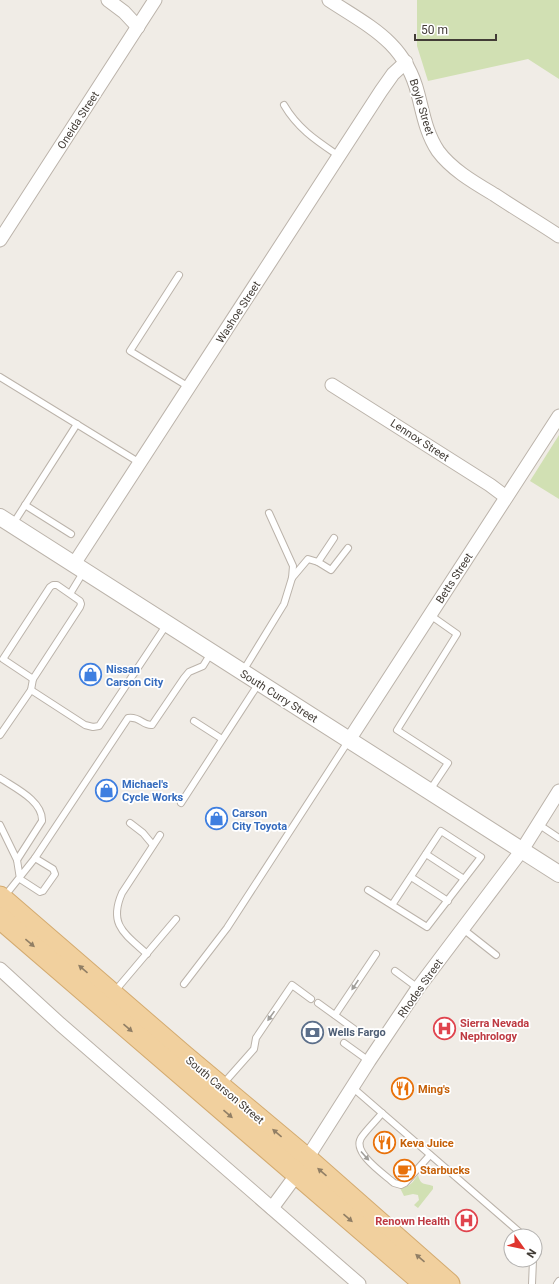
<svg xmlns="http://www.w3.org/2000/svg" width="559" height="1284" viewBox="0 0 559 1284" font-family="Roboto,sans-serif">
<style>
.green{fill:#d1e0b3}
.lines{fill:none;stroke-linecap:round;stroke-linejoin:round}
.service-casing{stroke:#bbb3aa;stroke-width:8}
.minor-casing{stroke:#bbb3aa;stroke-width:15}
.tertiary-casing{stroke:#bbb3aa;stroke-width:18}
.primary-casing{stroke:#d4ab70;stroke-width:23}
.service{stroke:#fff;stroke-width:6}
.minor{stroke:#fff;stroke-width:13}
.tertiary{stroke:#fff;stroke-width:16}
.primary{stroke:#f1d09e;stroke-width:21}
.oneway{fill:#917f65}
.oneway2{fill:#a09e9a}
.labels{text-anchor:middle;stroke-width:3.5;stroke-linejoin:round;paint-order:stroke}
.street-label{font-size:11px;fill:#423c36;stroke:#fff}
.shop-label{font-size:11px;font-weight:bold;fill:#366cbe;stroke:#fff;text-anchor:start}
.health-label{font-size:11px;font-weight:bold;fill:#be3a42;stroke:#fff;text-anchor:start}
.service-label{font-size:11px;font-weight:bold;fill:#4e5e75;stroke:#fff;text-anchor:start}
.food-label{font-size:11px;font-weight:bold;fill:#c56008;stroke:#fff;text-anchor:start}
</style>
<rect width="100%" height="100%" fill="#f0ece6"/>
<!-- green -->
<g class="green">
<polygon points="417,0 559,0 559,79 528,59 428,81 417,46"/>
<polygon points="559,435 559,499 530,481"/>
<path d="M 418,1175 C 421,1186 424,1183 433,1186 L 433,1189 L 418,1208 L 414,1205 L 419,1200 L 418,1195 L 413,1194 L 404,1196 L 400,1188 C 410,1187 413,1182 418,1175 Z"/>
</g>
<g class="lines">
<defs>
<g id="service">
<path d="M 284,105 C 298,129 317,141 339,156"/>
<polyline points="179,275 130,351 189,387"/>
<polyline points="0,377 140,463"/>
<polyline points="25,505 71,534"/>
<polyline points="13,524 77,424"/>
<polyline points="318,562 331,570 348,548"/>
<polyline points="292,578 308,559 318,562 334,538"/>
<polyline points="70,594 80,601 81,604 80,607 33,679 3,659 50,587 53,585 57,585 70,594 84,571"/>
<polyline points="430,615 457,634 397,730 448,763 430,790"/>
<polyline points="243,671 284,604 292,578 293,566 269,513"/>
<polyline points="31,690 85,725 93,727 99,726 167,624"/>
<polyline points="194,721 222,739"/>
<polyline points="0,735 31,690 33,679"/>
<path d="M 0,778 C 15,788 43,801 42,821 L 17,860 L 0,825"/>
<polyline points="181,803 259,683"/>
<polyline points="130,823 143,833 153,845"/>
<polyline points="538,824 559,838"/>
<polyline points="426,854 464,879"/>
<path d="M 35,858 L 128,718 C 140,716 143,726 152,725 L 184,678 L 189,672 L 203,666 L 211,653"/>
<polyline points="411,877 448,901"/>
<polyline points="368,890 427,927 481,857 441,831 392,905"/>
<polyline points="4,897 35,858 53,869 55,874 43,891 40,892 20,879 17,860"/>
<polyline points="463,929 496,955"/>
<path d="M 147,954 C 125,934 108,925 122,893 L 160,835"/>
<polyline points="395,971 418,988"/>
<polyline points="184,984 227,928 349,740"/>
<polyline points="115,991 176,919"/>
<polyline points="318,1003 354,1029"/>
<polyline points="335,1015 376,954"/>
<polyline points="344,1043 369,1061"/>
<polyline points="223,1084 254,1049 256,1038 292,985 311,999"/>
<polyline points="352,1087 524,1236"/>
<path d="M 382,1113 C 376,1121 367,1129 361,1138 C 352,1153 384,1174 394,1183 L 401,1185 L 405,1183 L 430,1155"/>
<polyline points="532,1284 533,1260"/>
<polyline points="557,1284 559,1281"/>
</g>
<g id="minor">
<polyline points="108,0 124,12 138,27"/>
<path d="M 329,0 C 370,27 405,42 418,94 C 423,113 426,133 438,151 C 452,170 475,183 495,195 C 516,209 538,222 559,236"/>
<polyline points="0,240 155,0"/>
<polyline points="332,385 490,485 506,497"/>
<polyline points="74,564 381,91 393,74 406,62"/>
<polyline points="349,740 559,416"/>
<polyline points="0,969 60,1024 359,1284"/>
<polyline points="272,1208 297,1174 369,1061 418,988 522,850 559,791"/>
</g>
<polyline id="tertiary" points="0,517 559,874"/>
<g id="primary">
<polyline points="0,897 184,1056 306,1158 449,1284"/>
<polyline points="0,918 425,1284"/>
</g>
</defs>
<!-- service casing -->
<use href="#service" class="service-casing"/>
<!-- minor casing -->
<use href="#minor" class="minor-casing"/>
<!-- tertiary casing -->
<use href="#tertiary" class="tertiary-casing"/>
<!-- primary casing -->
<use href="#primary" class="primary-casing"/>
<!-- service -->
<use href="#service" class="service"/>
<!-- minor -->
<use href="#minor" class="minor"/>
<!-- tertiary -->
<use href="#tertiary" class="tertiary"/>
<!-- primary -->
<use href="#primary" class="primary"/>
</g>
<!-- one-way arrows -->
<defs><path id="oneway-solid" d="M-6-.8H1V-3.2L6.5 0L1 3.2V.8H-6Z"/></defs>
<g class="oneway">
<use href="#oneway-solid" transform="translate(30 943) rotate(40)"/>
<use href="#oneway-solid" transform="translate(83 969) rotate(-139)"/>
<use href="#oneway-solid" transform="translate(128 1028) rotate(41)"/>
<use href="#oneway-solid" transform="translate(228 1114) rotate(41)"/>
<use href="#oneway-solid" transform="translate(277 1133) rotate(-140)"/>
<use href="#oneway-solid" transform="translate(322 1172) rotate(-139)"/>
<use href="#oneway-solid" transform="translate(348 1218) rotate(41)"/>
<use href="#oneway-solid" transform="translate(420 1258) rotate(-139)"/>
</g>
<g class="oneway2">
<use href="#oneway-solid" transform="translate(355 985) rotate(124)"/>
<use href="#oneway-solid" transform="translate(271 1016) rotate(125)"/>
<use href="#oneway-solid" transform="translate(365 1156) rotate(48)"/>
</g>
<!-- icons -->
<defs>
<symbol id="shop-ring" viewBox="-11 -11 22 22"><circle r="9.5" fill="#fff" stroke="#3f7fe0" stroke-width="1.5"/><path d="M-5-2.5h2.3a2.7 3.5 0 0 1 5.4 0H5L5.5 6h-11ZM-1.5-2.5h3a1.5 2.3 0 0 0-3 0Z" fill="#3f7fe0"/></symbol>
<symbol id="hospital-ring" viewBox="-11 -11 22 22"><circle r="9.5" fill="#fff" stroke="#e0444e" stroke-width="1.5"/><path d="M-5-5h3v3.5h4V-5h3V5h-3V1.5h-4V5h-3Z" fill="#e0444e"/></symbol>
<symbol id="bank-ring" viewBox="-11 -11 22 22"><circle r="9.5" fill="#fff" stroke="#5c6f8a" stroke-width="1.5"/><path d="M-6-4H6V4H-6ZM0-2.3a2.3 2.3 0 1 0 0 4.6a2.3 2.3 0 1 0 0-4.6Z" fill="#5c6f8a"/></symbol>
<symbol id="restaurant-ring" viewBox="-11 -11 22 22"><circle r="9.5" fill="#fff" stroke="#e8710a" stroke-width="1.5"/><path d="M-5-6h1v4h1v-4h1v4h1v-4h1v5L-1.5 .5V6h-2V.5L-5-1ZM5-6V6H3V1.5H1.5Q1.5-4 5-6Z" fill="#e8710a"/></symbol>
<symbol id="cafe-ring" viewBox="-11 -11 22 22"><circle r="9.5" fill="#fff" stroke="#e8710a" stroke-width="1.5"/><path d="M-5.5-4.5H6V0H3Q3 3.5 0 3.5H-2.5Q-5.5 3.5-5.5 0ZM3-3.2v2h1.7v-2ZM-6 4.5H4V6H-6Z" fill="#e8710a"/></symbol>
</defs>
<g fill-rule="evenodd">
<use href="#shop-ring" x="78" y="662" width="25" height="25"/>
<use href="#shop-ring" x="94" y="778" width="25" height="25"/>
<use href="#shop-ring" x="204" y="806" width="25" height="25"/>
<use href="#hospital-ring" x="432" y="1016" width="25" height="25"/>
<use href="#bank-ring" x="300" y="1020" width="25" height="25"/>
<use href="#restaurant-ring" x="390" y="1076" width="25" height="25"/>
<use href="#restaurant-ring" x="372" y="1130" width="25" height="25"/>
<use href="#cafe-ring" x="392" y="1158" width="25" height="25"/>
<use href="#hospital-ring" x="454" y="1208" width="25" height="25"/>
</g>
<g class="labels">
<!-- street labels -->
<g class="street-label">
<text transform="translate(422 107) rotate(73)" y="4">Boyle Street</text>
<text transform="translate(78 120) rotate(-57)" y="4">Oneida Street</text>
<text transform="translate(238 312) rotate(-57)" y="4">Washoe Street</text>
<text transform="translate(420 440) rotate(33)" y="4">Lennox Street</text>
<text transform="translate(454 578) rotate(-57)" y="4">Betts Street</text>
<text transform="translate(279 696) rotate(32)" y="4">South Curry Street</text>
<text transform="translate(420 988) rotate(-55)" y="4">Rhodes Street</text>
<text transform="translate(225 1090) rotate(40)" y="4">South Carson Street</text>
</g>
<!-- shop labels -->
<g class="shop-label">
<text x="106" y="673">Nissan<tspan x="106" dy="13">Carson City</tspan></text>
<text x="122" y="788">Michael's<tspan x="122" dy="13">Cycle Works</tspan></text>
<text x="232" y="817">Carson<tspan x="232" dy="13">City Toyota</tspan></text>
</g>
<!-- health labels -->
<g class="health-label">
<text x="460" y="1027">Sierra Nevada<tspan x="460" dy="13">Nephrology</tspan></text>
<text x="450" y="1225" text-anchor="end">Renown Health</text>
</g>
<!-- service labels -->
<g class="service-label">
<text x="328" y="1036">Wells Fargo</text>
</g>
<!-- food labels -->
<g class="food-label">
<text x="418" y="1093">Ming's</text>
<text x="400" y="1147">Keva Juice</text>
<text x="420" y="1174">Starbucks</text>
</g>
</g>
<!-- north arrow -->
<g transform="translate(523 1248) rotate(123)"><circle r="19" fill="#ffffff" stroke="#b3b1af"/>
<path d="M0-3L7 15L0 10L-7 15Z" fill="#df352e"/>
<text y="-6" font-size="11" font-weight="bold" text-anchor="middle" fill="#423c36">N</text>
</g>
<!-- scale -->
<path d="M415 34v6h81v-6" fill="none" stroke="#423c36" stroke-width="2"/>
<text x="421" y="34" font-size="12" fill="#423c36" stroke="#ffffff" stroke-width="3" paint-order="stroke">50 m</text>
</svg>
